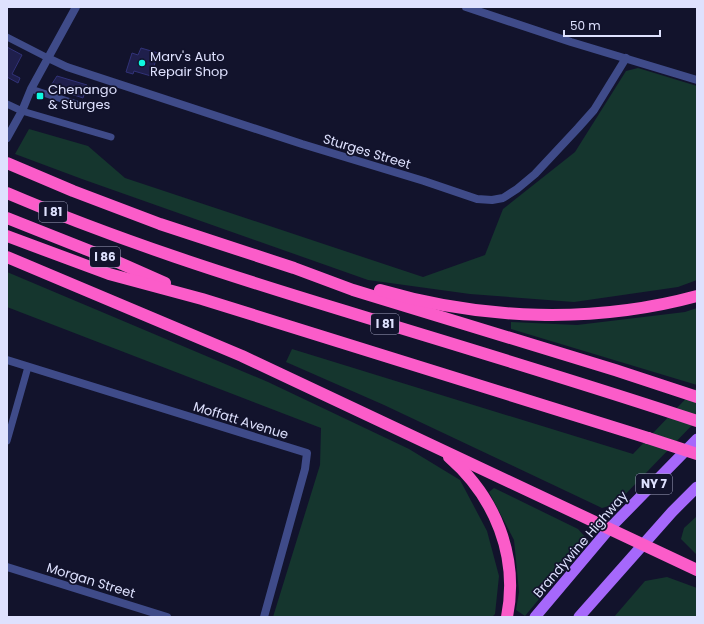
<svg xmlns="http://www.w3.org/2000/svg" width="704" height="624" viewBox="0 0 704 624" font-family="Poppins,sans-serif">
<style>
.green{fill:#15362e}
.building{fill:#1f1f4c;stroke:#313278}
.lines{fill:none;stroke-linecap:round;stroke-linejoin:round}
.service{stroke:#3f4b89;stroke-width:7}
.minor{stroke:#3f4b89;stroke-width:8}
.tertiary{stroke:#3f4b89;stroke-width:8}
.primary{stroke:#a668fb;stroke-width:11}
.motorway{stroke:#fb5cc9;stroke-width:12}
.motorway-bridge{stroke:#fb5cc9;stroke-width:12}
.poi-dot{fill:#0ff9e1;stroke:#12132c;stroke-width:1.5}
.labels{text-anchor:middle;stroke-width:3.5;stroke-linejoin:round;paint-order:stroke}
.shield{fill:#12132c;stroke:#a1a3bf;stroke-width:1}
.shield-label{font-size:12px;font-weight:bold;fill:#dee1fe}
.poi-label{font-size:13px;fill:#dee1fe;stroke:#12132c;text-anchor:start}
.street-label{font-size:13px;fill:#dee1fe;stroke:#12132c}
</style>
<rect width="100%" height="100%" fill="#12132c"/>
<!-- green -->
<g class="green">
<polygon points="638,68 697,86 697,280 678,287 574,302 470,294 368,280 82,179 15,154 29,129 88,146 125,178 423,277 485,255 503,209 575,152 626,71"/>
<polygon points="7,272 268,382 409,449 460,480 487,531 499,576 495,614 492,617 273,617 320,465 321,428 7,307"/>
<polygon points="697,308 697,385 511,329 511,322 577,325 685,312"/>
<polygon points="292,349 633,454 697,387 697,420 616,504 602,508 384,405 286,362"/>
<polygon points="494,488 578,529 588,540 525,616 516,610 519,592 514,540 489,492"/>
<polygon points="697,516 697,555 681,539 684,528"/>
<polygon points="667,577 697,588 697,617 614,617 645,581"/>
</g>
<!-- building -->
<g class="building">
<polygon points="7,47 22,55 12,74 20,78 18,83 7,77"/>
<polygon points="141,48 158,53 151,76 134,71 133,74 126,72 132,53 138,55"/>
<polygon points="57,76 87,85 83,98 50,87"/>
</g>
<g class="lines">
<!-- service -->
<g class="service">
<polyline points="7,37 48,58"/>
<polyline points="31,89 80,105"/>
<polyline points="7,104 22,111 111,137"/>
<polyline points="7,441 28,367"/>
</g>
<!-- minor -->
<g class="minor">
<polyline points="466,7 571,42 697,80"/>
<polyline points="48,58 67,67 302,144 424,181 477,199 492,200 503,198 517,189 535,174 578,128 594,110 626,58"/>
<polyline points="7,360 307,453 305,469 264,617"/>
<polyline points="7,567 167,617"/>
</g>
<!-- tertiary -->
<polyline class="tertiary" points="7,138 22,111 31,89 76,7"/>
<!-- primary -->
<g class="primary">
<polyline points="535,617 610,528 697,439"/>
<polyline points="579,617 672,512 697,487"/>
</g>
<!-- motorway -->
<g class="motorway">
<polyline points="7,163 73,191 160,224 294,268 353,290 615,370 697,397"/>
<path d="M 7,193 C 117,240 230,276 345,311 C 462,347 580,382 697,421"/>
<polyline points="7,218 113,260 165,283"/>
<polyline points="7,236 109,274 202,299 648,438"/>
<polyline points="7,257 242,356 697,570"/>
<path d="M 380,290 C 482,320 594,324 697,296"/>
<path d="M 449,457 C 495,497 519,556 507,617"/>
</g>
<!-- motorway-bridge -->
<polyline class="motorway-bridge" points="648,438 697,454"/>
</g>
<!-- markers -->
<g class="poi-dot">
<circle cx="142" cy="63" r="4"/>
<rect x="36" y="92" width="8" height="8" rx="2"/>
</g>
<g class="labels">
<!-- shield labels -->
<g class="shield">
<rect x="39" y="202" width="28" height="20" rx="3"/>
<rect x="90" y="247" width="30" height="20" rx="3"/>
<rect x="371" y="314" width="28" height="20" rx="3"/>
<rect x="636" y="474" width="36" height="20" rx="3"/>
</g>
<g class="shield-label">
<text x="53" y="216">I 81</text>
<text x="105" y="261">I 86</text>
<text x="385" y="328">I 81</text>
<text x="654" y="488">NY 7</text>
</g>
<!-- poi labels -->
<g class="poi-label">
<text x="150" y="61">Marv's Auto<tspan x="150" dy="15">Repair Shop</tspan></text>
<text x="48" y="94">Chenango<tspan x="48" dy="15">&amp; Sturges</tspan></text>
</g>
<!-- street labels -->
<g class="street-label">
<text transform="translate(367 151) rotate(17)" y="5">Sturges Street</text>
<text transform="translate(241 420) rotate(17)" y="5">Moffatt Avenue</text>
<text transform="translate(580 544) rotate(-49)" y="5">Brandywine Highway</text>
<text transform="translate(91 580) rotate(17)" y="5">Morgan Street</text>
</g>
</g>
<!-- border -->
<rect width="704" height="624" fill="none" stroke="#dee1fe" stroke-width="16"/>
<!-- scale -->
<path d="M564 30v6h96v-6" fill="none" stroke="#dee1fe" stroke-width="2"/>
<text x="570" y="30" font-size="12" fill="#dee1fe" stroke="#12132c" stroke-width="3" paint-order="stroke">50 m</text>
</svg>
